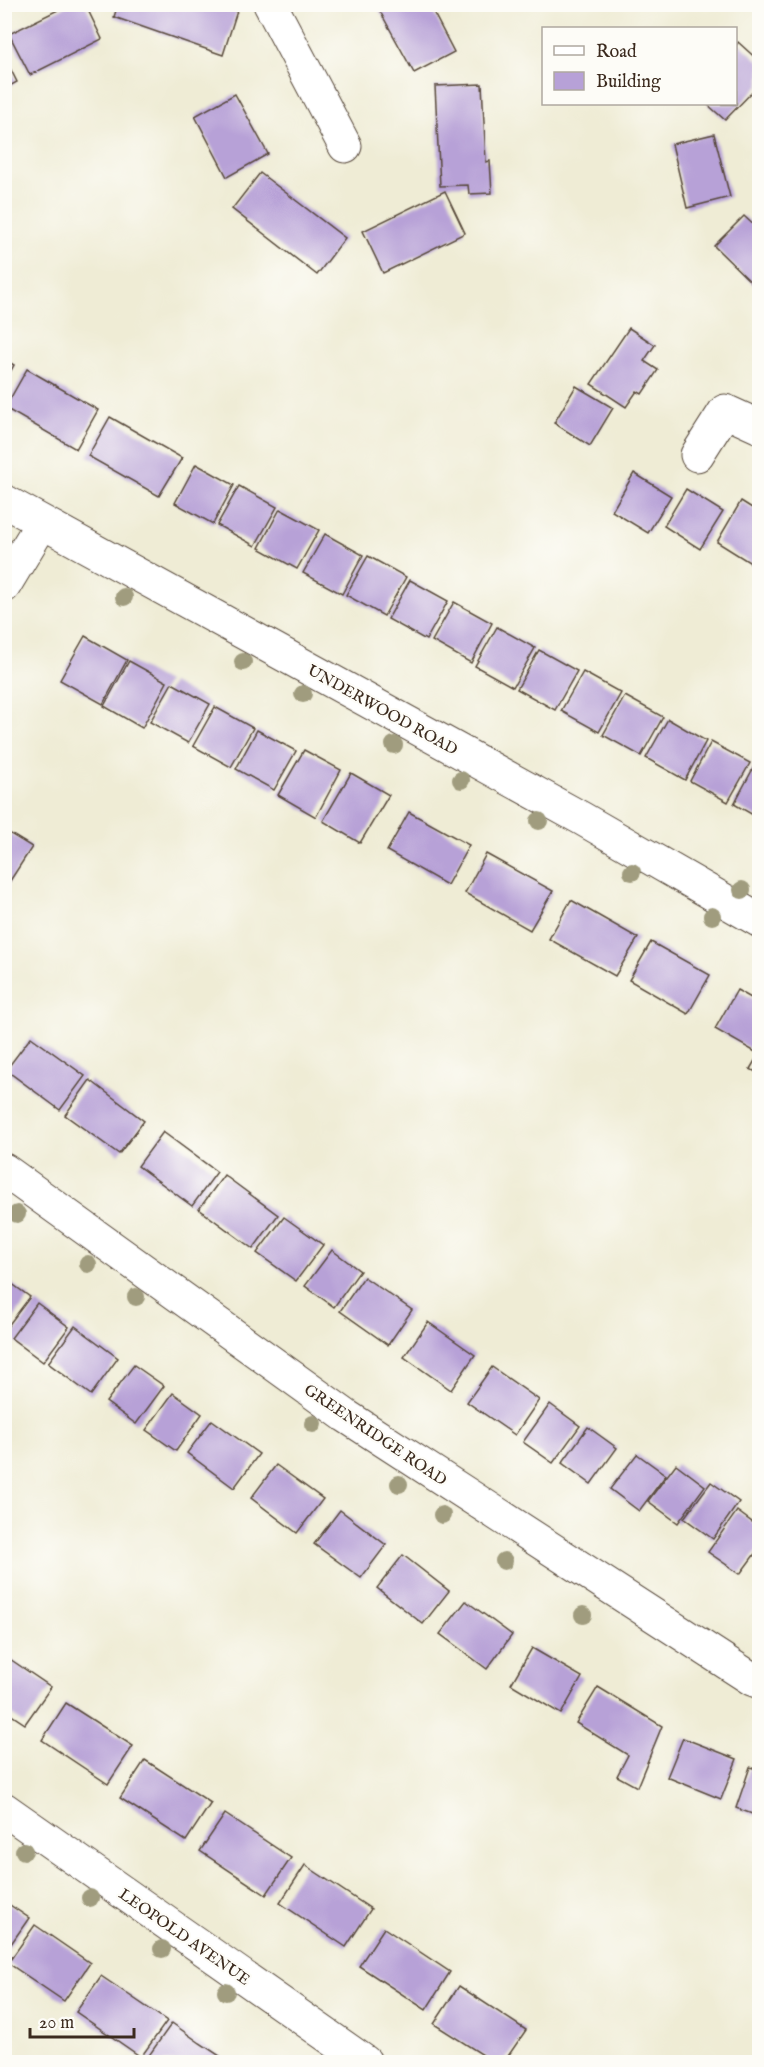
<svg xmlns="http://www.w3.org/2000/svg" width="764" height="2067" viewBox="0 0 764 2067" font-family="'IM FELL English',serif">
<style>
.building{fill:#b7a1d7}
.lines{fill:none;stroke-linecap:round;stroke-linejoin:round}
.minor-casing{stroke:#564739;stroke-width:35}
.minor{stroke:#fff;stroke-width:33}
.tree{fill:#a09c7e}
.labels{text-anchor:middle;stroke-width:4.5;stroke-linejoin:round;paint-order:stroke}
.street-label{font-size:16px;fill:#3b2a1e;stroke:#fdfcf7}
</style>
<rect width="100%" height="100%" fill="#fdfcf7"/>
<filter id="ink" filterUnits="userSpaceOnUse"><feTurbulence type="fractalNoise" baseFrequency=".0167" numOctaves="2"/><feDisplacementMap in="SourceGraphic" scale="12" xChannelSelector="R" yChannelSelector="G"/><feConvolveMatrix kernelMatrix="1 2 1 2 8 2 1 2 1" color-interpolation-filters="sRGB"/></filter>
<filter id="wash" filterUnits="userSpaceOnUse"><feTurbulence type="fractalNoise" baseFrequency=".008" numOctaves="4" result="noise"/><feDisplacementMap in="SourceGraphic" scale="24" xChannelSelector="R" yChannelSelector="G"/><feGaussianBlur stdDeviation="1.35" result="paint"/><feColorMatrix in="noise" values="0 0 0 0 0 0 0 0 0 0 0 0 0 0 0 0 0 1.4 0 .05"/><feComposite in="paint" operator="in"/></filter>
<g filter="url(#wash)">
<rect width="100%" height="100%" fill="#efecd5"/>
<g id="blocks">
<!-- building -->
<g class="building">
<polygon points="70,4 85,4 102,39 30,75 9,34"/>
<polygon points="118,4 220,4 237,11 223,55 114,17"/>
<polygon points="376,4 429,4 454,52 414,73"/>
<polygon points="738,42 760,62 760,84 725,120 707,104 736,104 736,46"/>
<polygon points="4,56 17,82 4,89"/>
<polygon points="482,84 486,162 490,161 492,193 469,194 468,185 440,186 435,86"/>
<polygon points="235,94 268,154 227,177 195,116"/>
<polygon points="714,134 730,197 687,208 672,144"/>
<polygon points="260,173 345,238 317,275 232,209"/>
<polygon points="445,191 465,233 383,273 363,231"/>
<polygon points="744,216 760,231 760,291 714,246"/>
<polygon points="629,328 655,345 644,361 658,370 642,394 637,391 626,407 591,384"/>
<polygon points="4,359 14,365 4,383"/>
<polygon points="27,369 98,410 76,449 5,408"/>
<polygon points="576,386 613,408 590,446 554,423"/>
<polygon points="110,417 182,458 159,496 88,456"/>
<polygon points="196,464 234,485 213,524 175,503"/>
<polygon points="634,473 671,496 648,533 612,511"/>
<polygon points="239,486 277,507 255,546 217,525"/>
<polygon points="686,489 723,512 700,549 664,526"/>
<polygon points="741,501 760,513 760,563 757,567 717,542"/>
<polygon points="280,509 319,530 297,569 259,548"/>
<polygon points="325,534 363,555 342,594 303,573"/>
<polygon points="368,556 406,577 384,616 346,595"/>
<polygon points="410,580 448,601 426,640 388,619"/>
<polygon points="454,602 492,623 471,663 432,641"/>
<polygon points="497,627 535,648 513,687 475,666"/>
<polygon points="85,636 127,660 103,704 60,680"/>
<polygon points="539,650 577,671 555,710 517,689"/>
<polygon points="129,661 167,682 142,728 104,706"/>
<polygon points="583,672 621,693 599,732 561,711"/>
<polygon points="172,683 210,704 188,743 150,722"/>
<polygon points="625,696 663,717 641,756 603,735"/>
<polygon points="215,707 253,728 231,767 193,746"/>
<polygon points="668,719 706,741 685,780 646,758"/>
<polygon points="257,730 296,751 274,790 236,769"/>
<polygon points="711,742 750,763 728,802 690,781"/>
<polygon points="304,750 341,770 316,817 278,795"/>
<polygon points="755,765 760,768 760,819 734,804"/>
<polygon points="351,773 389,795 360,843 323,821"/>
<polygon points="409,812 469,845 447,885 387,851"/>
<polygon points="4,830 32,847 8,884 4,882"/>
<polygon points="486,854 553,891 530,930 465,893"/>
<polygon points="571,900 638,938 615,976 549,939"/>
<polygon points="651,942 710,975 688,1014 629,980"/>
<polygon points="737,990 760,1003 760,1074 750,1069 759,1054 715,1029"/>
<polygon points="31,1037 85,1076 60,1110 6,1070"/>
<polygon points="90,1080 144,1121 119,1154 65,1115"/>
<polygon points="163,1132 217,1172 192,1206 138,1166"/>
<polygon points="224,1175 278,1215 253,1249 199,1209"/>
<polygon points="284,1217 323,1245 296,1281 257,1253"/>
<polygon points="332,1250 360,1271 334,1307 305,1286"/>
<polygon points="364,1277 412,1310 388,1345 340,1311"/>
<polygon points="4,1278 30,1297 4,1331"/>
<polygon points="37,1303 69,1327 43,1362 11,1338"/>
<polygon points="428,1322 475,1355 451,1390 404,1357"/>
<polygon points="75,1326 118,1358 91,1395 48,1363"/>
<polygon points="134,1365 164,1386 136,1424 106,1402"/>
<polygon points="492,1367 539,1400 515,1435 467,1402"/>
<polygon points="173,1393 202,1414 176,1451 146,1430"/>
<polygon points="550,1404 580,1426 553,1463 523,1442"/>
<polygon points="212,1420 259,1454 234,1488 187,1453"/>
<polygon points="588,1427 617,1448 591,1484 562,1463"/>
<polygon points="637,1454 666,1475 639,1511 610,1489"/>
<polygon points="676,1464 705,1486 678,1523 648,1501"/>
<polygon points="276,1465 323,1499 297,1533 251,1498"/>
<polygon points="711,1482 739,1502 713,1539 684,1518"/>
<polygon points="340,1510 386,1545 361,1578 314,1544"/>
<polygon points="737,1511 760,1528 760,1547 740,1574 708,1552"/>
<polygon points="403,1555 449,1591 423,1624 377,1588"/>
<polygon points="466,1601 512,1635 487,1669 440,1634"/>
<polygon points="532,1648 582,1677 561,1714 511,1684"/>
<polygon points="4,1655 51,1687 25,1724 4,1710"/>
<polygon points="598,1687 662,1726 637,1787 617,1776 628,1755 576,1723"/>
<polygon points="66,1703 133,1746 108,1784 42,1740"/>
<polygon points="683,1738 737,1759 721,1799 667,1777"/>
<polygon points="145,1760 211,1803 186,1841 120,1798"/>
<polygon points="750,1767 760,1770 760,1817 736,1808"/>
<polygon points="225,1814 291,1858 266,1895 200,1851"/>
<polygon points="305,1865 371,1909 346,1947 280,1903"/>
<polygon points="4,1901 29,1918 4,1954"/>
<polygon points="35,1925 90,1963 64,2001 8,1963"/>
<polygon points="384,1928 450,1972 426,2010 359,1966"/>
<polygon points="101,1976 167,2021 141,2057 76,2012"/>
<polygon points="459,1986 526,2030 504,2062 494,2062 434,2024"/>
<polygon points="172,2023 200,2043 229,2062 148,2062 145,2061"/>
</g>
</g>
</g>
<g filter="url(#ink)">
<use href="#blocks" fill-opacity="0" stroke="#564739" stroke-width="1.5"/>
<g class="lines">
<defs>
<g id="minor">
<polyline points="270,4 345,146"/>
<polyline points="697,455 725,411 760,427"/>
<polyline points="4,501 581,818 760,921"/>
<polyline points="4,586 42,523"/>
<polyline points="4,1170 346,1416 752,1679 760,1682"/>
<polyline points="4,1809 365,2062"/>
</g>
</defs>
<!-- minor casing -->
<use href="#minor" class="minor-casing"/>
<!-- minor -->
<use href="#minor" class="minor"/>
</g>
<!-- trees -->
<g class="tree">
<circle cx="124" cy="597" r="9"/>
<circle cx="243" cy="662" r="9"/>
<circle cx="303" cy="694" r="9"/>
<circle cx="394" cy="745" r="9"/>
<circle cx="461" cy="780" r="9"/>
<circle cx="539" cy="821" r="9"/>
<circle cx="632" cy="872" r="9"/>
<circle cx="742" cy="890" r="9"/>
<circle cx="712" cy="916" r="9"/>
<circle cx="17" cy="1214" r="9"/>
<circle cx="88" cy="1264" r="9"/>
<circle cx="136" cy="1297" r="9"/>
<circle cx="313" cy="1424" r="9"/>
<circle cx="399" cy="1484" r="9"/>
<circle cx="442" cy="1515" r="9"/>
<circle cx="504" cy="1561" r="9"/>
<circle cx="583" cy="1615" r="9"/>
<circle cx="24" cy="1851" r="9"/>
<circle cx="90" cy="1898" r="9"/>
<circle cx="162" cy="1949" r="9"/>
<circle cx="226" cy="1992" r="9"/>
</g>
</g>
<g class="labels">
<!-- street labels -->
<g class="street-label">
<text transform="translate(383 709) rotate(29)" y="6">UNDERWOOD ROAD</text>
<text transform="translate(376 1434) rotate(34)" y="6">GREENRIDGE ROAD</text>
<text transform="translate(185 1936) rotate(35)" y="6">LEOPOLD AVENUE</text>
</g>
</g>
<!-- margin -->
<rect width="764" height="2067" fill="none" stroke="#fdfcf7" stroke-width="24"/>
<!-- legend -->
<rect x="542" y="27" width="195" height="78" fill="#fdfcf7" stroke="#afa8a0" stroke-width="1.5"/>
<rect x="554" y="46" width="30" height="9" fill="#ffffff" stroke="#afa8a0" stroke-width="1.5"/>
<text x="596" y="57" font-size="18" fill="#3b2a1e">Road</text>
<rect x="554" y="72" width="30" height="18" fill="#b7a1d7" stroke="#afa8a0" stroke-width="1.5"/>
<text x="596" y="87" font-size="18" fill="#3b2a1e">Building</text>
<!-- scale -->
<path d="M30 2028v9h104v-9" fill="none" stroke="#3b2a1e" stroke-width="3"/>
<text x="39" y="2028" font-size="18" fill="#3b2a1e" stroke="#fdfcf7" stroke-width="4.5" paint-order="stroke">20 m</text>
</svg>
